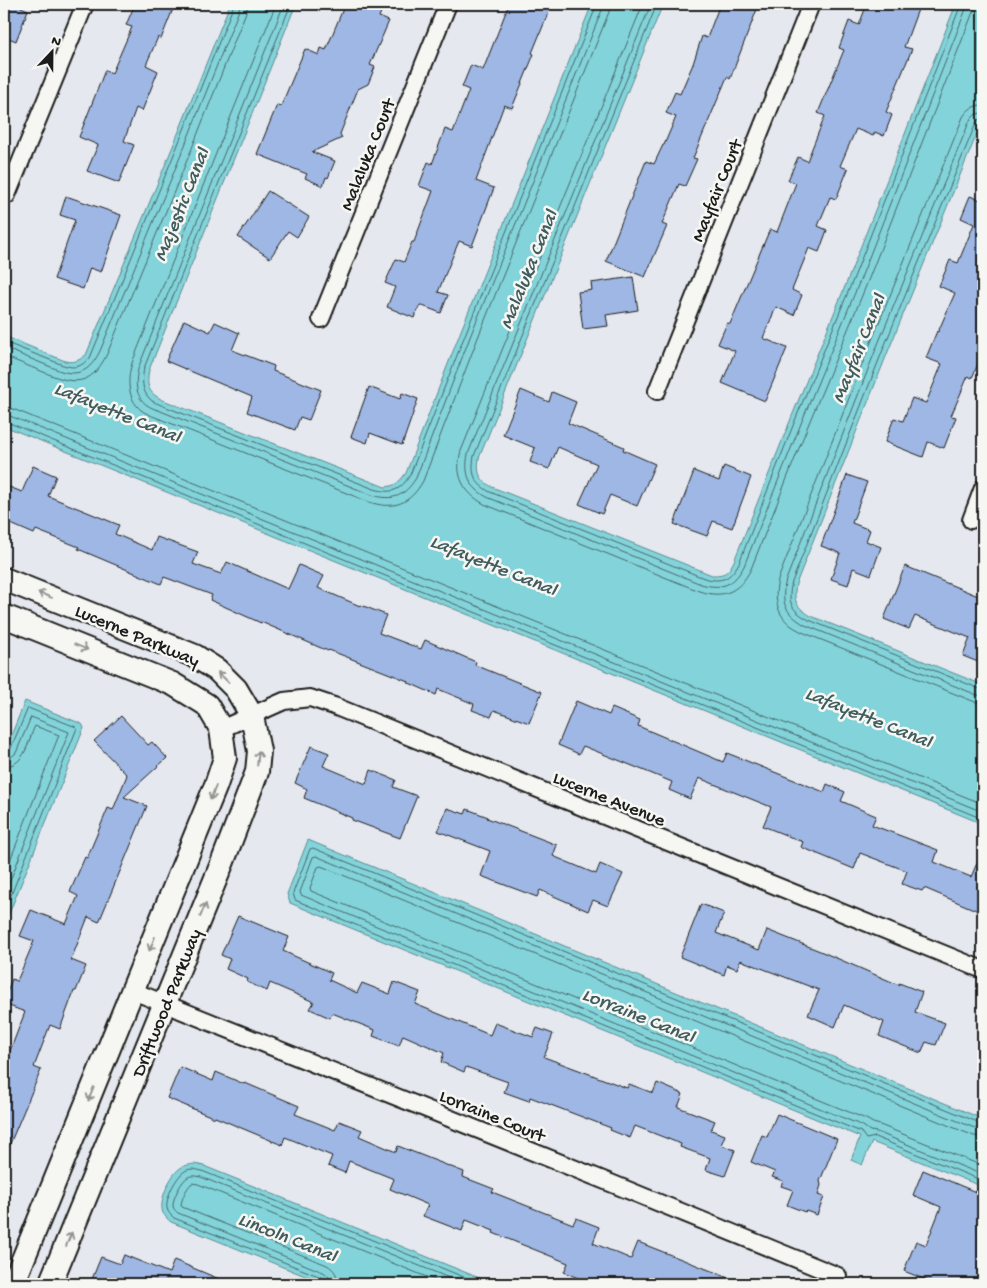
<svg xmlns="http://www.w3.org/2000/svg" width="987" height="1288" viewBox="0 0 987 1288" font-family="'Gochi Hand',sans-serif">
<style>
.water{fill:#83d4da;stroke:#5a8a8e}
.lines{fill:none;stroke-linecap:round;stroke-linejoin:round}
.shore{stroke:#456668;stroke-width:1}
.building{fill:#9fb7e4;stroke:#1c1c1c}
.street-casing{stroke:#1c1c1c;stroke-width:20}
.secondary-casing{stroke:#1c1c1c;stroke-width:26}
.street{stroke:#f6f6f2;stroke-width:16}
.secondary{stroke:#f6f6f2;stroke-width:22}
.oneway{stroke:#949492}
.labels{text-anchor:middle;stroke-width:5;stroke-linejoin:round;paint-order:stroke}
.street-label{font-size:19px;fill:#1c1c1c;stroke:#f6f6f2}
.water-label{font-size:20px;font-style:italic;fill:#405c5e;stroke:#f6f6f2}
</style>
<rect width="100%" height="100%" fill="#e5e9ef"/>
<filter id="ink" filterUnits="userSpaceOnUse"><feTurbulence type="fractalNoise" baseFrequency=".02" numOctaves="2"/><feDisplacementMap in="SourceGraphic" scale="10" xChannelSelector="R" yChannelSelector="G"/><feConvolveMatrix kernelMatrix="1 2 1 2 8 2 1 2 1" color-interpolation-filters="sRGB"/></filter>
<g filter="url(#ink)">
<!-- water -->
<g class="water">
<path d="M 230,4 L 296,4 L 149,370 C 146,386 148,393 163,400 L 385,487 C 396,486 399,482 406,473 L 460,333 L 592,4 L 663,4 L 479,458 C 477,473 479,479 492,487 L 712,575 C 725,575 728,573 734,561 L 792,416 L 848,279 L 956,4 L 983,4 L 983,119 L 887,354 L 796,584 C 793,601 796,607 811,616 L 983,685 L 983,824 L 4,426 L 4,336 L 65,361 C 74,363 78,361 86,355 L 173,146 Z"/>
<polygon points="25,701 82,724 84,728 4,926 4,753"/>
<polygon points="308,840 983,1119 983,1187 872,1142 862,1165 851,1160 860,1137 290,903 287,894"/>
<path d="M 194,1164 L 204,1166 L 494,1284 L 325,1284 L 171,1222 C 168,1220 165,1216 163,1213 C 158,1202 170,1176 179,1169 C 184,1165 189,1165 194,1164 Z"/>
</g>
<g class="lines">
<!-- shore -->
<g class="shore">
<path d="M 276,4 L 132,363 C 127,379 127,398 141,410 C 145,413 150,415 155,417 L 369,502 C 394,510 410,504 423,481 L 477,340 L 609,12 L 610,4"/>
<path d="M 284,4 L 139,366 C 135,379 134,396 147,405 C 150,407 154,409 158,410 L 372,495 C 393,501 404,497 416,478 L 470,337 L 602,10 L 603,4"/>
<path d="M 291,4 L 144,368 C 142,378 141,391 150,399 C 152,402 157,403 161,405 L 374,489 C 392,494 400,491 410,475 L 465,335 L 596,7 L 596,4"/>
<path d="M 643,4 L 461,451 C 454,475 463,492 484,504 L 699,591 C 724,599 739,592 751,569 L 809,423 L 866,286 L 973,12 L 974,4"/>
<path d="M 651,4 L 468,454 C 464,474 469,487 487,497 L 701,584 C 722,590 734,585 744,566 L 802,421 L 859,283 L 966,9 L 967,4"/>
<path d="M 657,4 L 474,456 C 471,474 474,483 490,492 L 704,578 C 722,583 730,579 739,563 L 796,418 L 853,280 L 960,7 L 960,4"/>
<path d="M 983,105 C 974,105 968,109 963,117 L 869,347 L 779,577 C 774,593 775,611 788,623 C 792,627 797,629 802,632 L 975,702 L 983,703"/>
<path d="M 983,113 L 976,114 L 970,120 L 876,349 L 786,580 C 780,603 785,613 805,625 L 977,695 L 983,696"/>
<path d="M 983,119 L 979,119 L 976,123 L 882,352 L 792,582 C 787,603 791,610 809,620 L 980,689 L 983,689"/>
<path d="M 4,342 L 63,365 C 76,369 80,367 90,358 L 177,147 L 233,7 L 234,4"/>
<path d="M 4,348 L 61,371 C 81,377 91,369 100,351 L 183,150 L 239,10 L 240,4"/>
<path d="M 4,356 C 16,361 28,366 41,371 C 72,384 90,389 107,354 L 190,153 L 246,12 L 248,4"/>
<polyline points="4,408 13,409 983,804"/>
<polyline points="4,415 10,416 983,812"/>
<polyline points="4,422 7,422 983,819"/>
<polyline points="4,753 8,752 10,750 28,708 76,727 77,728 4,913"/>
<polyline points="4,759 10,758 16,753 31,717 69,732 4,896"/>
<path d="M 4,766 C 26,766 27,742 35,726 L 59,735 L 4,876"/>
<polyline points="983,1124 980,1123 313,848 310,849 293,893 295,900 861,1132 866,1139 875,1137 983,1181"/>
<polyline points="983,1130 977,1129 316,856 313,857 300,892 301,895 863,1126 870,1131 877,1132 983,1175"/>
<polyline points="983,1137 974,1136 321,866 318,867 310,888 311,891 866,1119 873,1123 880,1125 983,1166"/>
<path d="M 324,1284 L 324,1280 L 321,1277 L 174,1218 C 171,1215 168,1213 167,1208 C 165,1198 177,1174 187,1170 C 192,1168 197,1170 202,1171 L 481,1284"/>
<path d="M 331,1284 L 329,1276 L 323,1272 L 178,1213 C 176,1211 173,1209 173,1206 C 172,1199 182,1180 188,1177 C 192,1175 196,1176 201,1177 L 464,1284"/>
<path d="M 338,1284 C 338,1275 334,1269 327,1265 L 182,1207 L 181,1204 C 183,1196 186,1189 192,1183 L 198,1184 L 444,1284"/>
</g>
</g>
<!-- building -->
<g class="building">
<polygon points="4,4 22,4 21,7 28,10 16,41 4,36"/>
<polygon points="135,4 175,4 161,39 158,37 146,65 158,71 142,111 136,108 124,141 134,145 119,183 87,171 98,145 79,137 105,70 112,73 132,27 126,25"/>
<polygon points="345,4 384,4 379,17 389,21 370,65 375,67 368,84 358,89 340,134 342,138 312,152 335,161 328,178 326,177 323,186 305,178 307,174 257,154 277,105 281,106 305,49 319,55 321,48 326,50"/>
<polygon points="509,4 552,4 532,53 534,54 512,108 504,105 476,181 494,188 472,246 459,241 438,292 448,295 441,313 420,305 414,318 387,307 395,287 385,283 396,259 404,262 412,242 414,242 433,191 419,186 428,162 432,164 445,129 453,132 469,90 462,87 471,65 483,70"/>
<polygon points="720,4 759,4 730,79 727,77 693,158 697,159 685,186 679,184 662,224 667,226 645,277 606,261 646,161 654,164 663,145 664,145 676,117 666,113 675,92 680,94 693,64 702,36 707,38"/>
<polygon points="867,4 920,4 904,47 912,49 886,112 892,115 884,136 875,132 873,136 856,129 840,166 848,169 836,199 830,197 818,226 827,230 819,252 809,248 792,290 802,295 794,315 776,307 763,338 787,348 765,401 722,383 735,351 718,344 727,323 730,324 770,229 777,232 796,183 788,180 798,157 807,161 825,116 818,113 844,50 839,48 849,21 859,25"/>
<polygon points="268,191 309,217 297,237 288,231 270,258 238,237"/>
<polygon points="66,196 121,215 101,272 90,268 83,289 54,279 75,220 60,215"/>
<polygon points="970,196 983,201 983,352 972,378 968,376 951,416 956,417 944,448 928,442 923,457 885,442 894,418 903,421 912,398 926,403 942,364 926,358 937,331 938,332 955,293 939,286 950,260 958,263 974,224 961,218"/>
<polygon points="633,277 638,310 606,315 608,326 583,329 578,292 592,290 591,283"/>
<polygon points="184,320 210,332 215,322 239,333 232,350 274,366 273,371 321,390 309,420 300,417 295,430 247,412 252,397 166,361"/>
<polygon points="369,387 400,399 402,393 418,399 402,445 370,433 367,443 351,437"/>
<polygon points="521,390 549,402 552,392 576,402 568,423 624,447 623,450 655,464 637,506 610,495 602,514 579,504 597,464 558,447 549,469 530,462 535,448 503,435"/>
<polygon points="33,466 56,476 48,496 119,525 115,534 152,550 157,537 198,552 193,564 221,574 227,562 288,589 299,565 324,576 318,588 360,606 361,605 386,615 379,633 421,649 425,640 476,662 475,665 542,692 529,723 494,710 491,717 472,710 474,704 438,689 436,695 407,682 408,681 329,650 328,651 261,622 261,623 210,600 212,595 164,577 161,584 78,549 79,547 36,530 34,534 4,521 4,485 22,492"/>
<polygon points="724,466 751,477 732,528 713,521 707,536 674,524 694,471 719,481"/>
<polygon points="847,475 867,482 852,523 870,530 866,541 881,547 871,575 853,568 848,585 831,579 840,553 821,546"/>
<polygon points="905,566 983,598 983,664 963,656 970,638 915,616 909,629 884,619"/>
<polygon points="576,701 609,715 612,708 640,720 638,726 723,762 727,753 824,792 827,784 845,792 841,801 876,816 872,825 938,850 934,862 971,877 983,849 983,913 924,888 922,891 902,884 907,871 860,853 854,869 801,847 803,842 763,826 771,807 699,778 690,799 669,790 672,782 623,762 583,746 579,754 558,745"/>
<polygon points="121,716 148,745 152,742 167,758 124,797 147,806 99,922 88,917 71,960 86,966 76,991 74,991 60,1029 50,1025 34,1067 41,1070 4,1158 4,1054 8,1056 25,1012 4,1004 4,999 12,979 17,981 34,941 20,936 31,910 66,924 78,896 70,892 85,857 87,858 108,808 113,810 127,775 94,741"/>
<polygon points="311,746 329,753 323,766 366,784 371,770 396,780 393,787 417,796 400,838 352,820 352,818 304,798 307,789 295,783"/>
<polygon points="447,808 465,814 467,809 488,817 487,818 557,845 553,856 596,874 600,864 623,874 608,906 593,900 588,911 540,890 537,897 481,876 490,851 438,831"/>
<polygon points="701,904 724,913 716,933 759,950 767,930 820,951 899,985 899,983 922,992 915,1012 945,1023 936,1045 926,1042 921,1053 879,1036 884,1022 844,1005 835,1027 808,1015 819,990 740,960 737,969 727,965 724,975 680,957"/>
<polygon points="238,916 289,937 283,951 332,973 329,980 357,993 362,983 390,994 394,982 420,992 415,1004 490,1035 495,1023 533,1037 537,1028 553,1034 544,1057 627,1088 629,1084 653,1093 657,1083 683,1094 678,1107 715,1121 711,1130 725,1135 721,1145 735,1150 725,1176 706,1170 710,1158 680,1147 681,1144 635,1126 630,1138 610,1130 611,1128 530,1097 529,1101 504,1092 508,1082 466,1067 464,1072 441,1062 444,1053 403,1035 399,1046 373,1036 375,1030 332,1013 330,1018 310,1009 314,1002 270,983 267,991 247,982 248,979 226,969 230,959 221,955"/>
<polygon points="180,1067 213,1081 216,1072 244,1084 245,1083 299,1106 295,1114 335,1130 339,1121 362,1130 359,1136 396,1152 398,1146 464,1172 463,1177 494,1189 492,1192 573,1224 576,1218 599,1227 593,1243 631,1259 638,1242 742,1283 742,1284 592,1284 564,1272 568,1263 493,1233 494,1231 466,1220 462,1231 423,1216 428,1205 390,1189 394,1179 349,1161 345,1173 328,1166 332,1156 285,1137 282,1145 215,1117 215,1118 167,1098"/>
<polygon points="777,1114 837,1139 820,1181 821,1185 818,1195 824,1197 817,1215 806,1211 805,1212 787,1205 793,1190 781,1186 783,1181 772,1177 775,1172 751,1162 762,1135 767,1137"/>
<polygon points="923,1170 983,1195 983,1284 936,1284 904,1271 916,1241 926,1245 941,1207 913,1195"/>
<polygon points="124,1255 169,1273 174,1260 231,1284 90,1284 101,1257 120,1264"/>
</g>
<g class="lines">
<defs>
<g id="street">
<polyline points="7,195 85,4"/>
<polyline points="321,319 448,4"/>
<polyline points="657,391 811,4"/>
<polyline points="971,520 983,488"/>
<polyline points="221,729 284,701 310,698 334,706 983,970"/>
<polyline points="133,991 613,1184 838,1276"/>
</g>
<g id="secondary">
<polyline points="4,579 195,656 217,670 236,689 252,716 259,751 257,772 223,861 50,1284"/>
<polyline points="4,616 173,684 207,705 221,729 225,758 216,785 13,1284"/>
</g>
</defs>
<!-- street casing -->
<use href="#street" class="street-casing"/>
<!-- secondary casing -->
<use href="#secondary" class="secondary-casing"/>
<!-- street -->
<use href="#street" class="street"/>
<!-- secondary -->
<use href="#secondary" class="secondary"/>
</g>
<!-- one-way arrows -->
<defs><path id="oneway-shaft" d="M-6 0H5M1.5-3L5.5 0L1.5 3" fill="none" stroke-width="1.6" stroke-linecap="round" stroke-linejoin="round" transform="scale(1.25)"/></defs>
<g class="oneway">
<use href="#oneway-shaft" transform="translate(45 595) rotate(-158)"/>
<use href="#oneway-shaft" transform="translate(81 647) rotate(22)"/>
<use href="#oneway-shaft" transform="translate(223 677) rotate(-136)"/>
<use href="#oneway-shaft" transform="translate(258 758) rotate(-84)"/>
<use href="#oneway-shaft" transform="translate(213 793) rotate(112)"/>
<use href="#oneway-shaft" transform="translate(203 910) rotate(-68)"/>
<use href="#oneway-shaft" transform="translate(152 944) rotate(112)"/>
<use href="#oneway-shaft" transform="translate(91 1094) rotate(112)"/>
<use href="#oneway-shaft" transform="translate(69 1239) rotate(-68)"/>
</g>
</g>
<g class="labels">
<!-- street labels -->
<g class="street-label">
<text transform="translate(366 154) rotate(-68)" y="7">Malaluka Court</text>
<text transform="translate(715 190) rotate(-68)" y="7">Mayfair Court</text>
<text transform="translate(138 634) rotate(23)" y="7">Lucerne Parkway</text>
<text transform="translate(610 797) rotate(22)" y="7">Lucerne Avenue</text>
<text transform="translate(165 1002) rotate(-68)" y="7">Driftwood Parkway</text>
<text transform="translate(493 1114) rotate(22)" y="7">Lorraine Court</text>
</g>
<!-- water labels -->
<g class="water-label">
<text transform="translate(180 204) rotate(-68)" y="7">Majestic Canal</text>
<text transform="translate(527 269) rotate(-68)" y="7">Malaluka Canal</text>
<text transform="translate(857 348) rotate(-68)" y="7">Mayfair Canal</text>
<text transform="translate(118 411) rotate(22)" y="7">Lafayette Canal</text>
<text transform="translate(494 564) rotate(22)" y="7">Lafayette Canal</text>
<text transform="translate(869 716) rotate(22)" y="7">Lafayette Canal</text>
<text transform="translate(639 1014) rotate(22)" y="7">Lorraine Canal</text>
<text transform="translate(288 1236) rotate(22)" y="7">Lincoln Canal</text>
</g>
</g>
<!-- margin -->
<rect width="987" height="1288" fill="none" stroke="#f6f6f2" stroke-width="20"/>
<rect x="10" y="10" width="967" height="1268" fill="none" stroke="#1c1c1c" stroke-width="2" filter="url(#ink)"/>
<!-- north arrow -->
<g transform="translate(52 52) rotate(22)" stroke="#f6f6f2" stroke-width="4" paint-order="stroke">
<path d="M0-4L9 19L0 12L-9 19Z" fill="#1c1c1c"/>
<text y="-8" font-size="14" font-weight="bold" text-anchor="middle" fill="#1c1c1c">N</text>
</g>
</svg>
